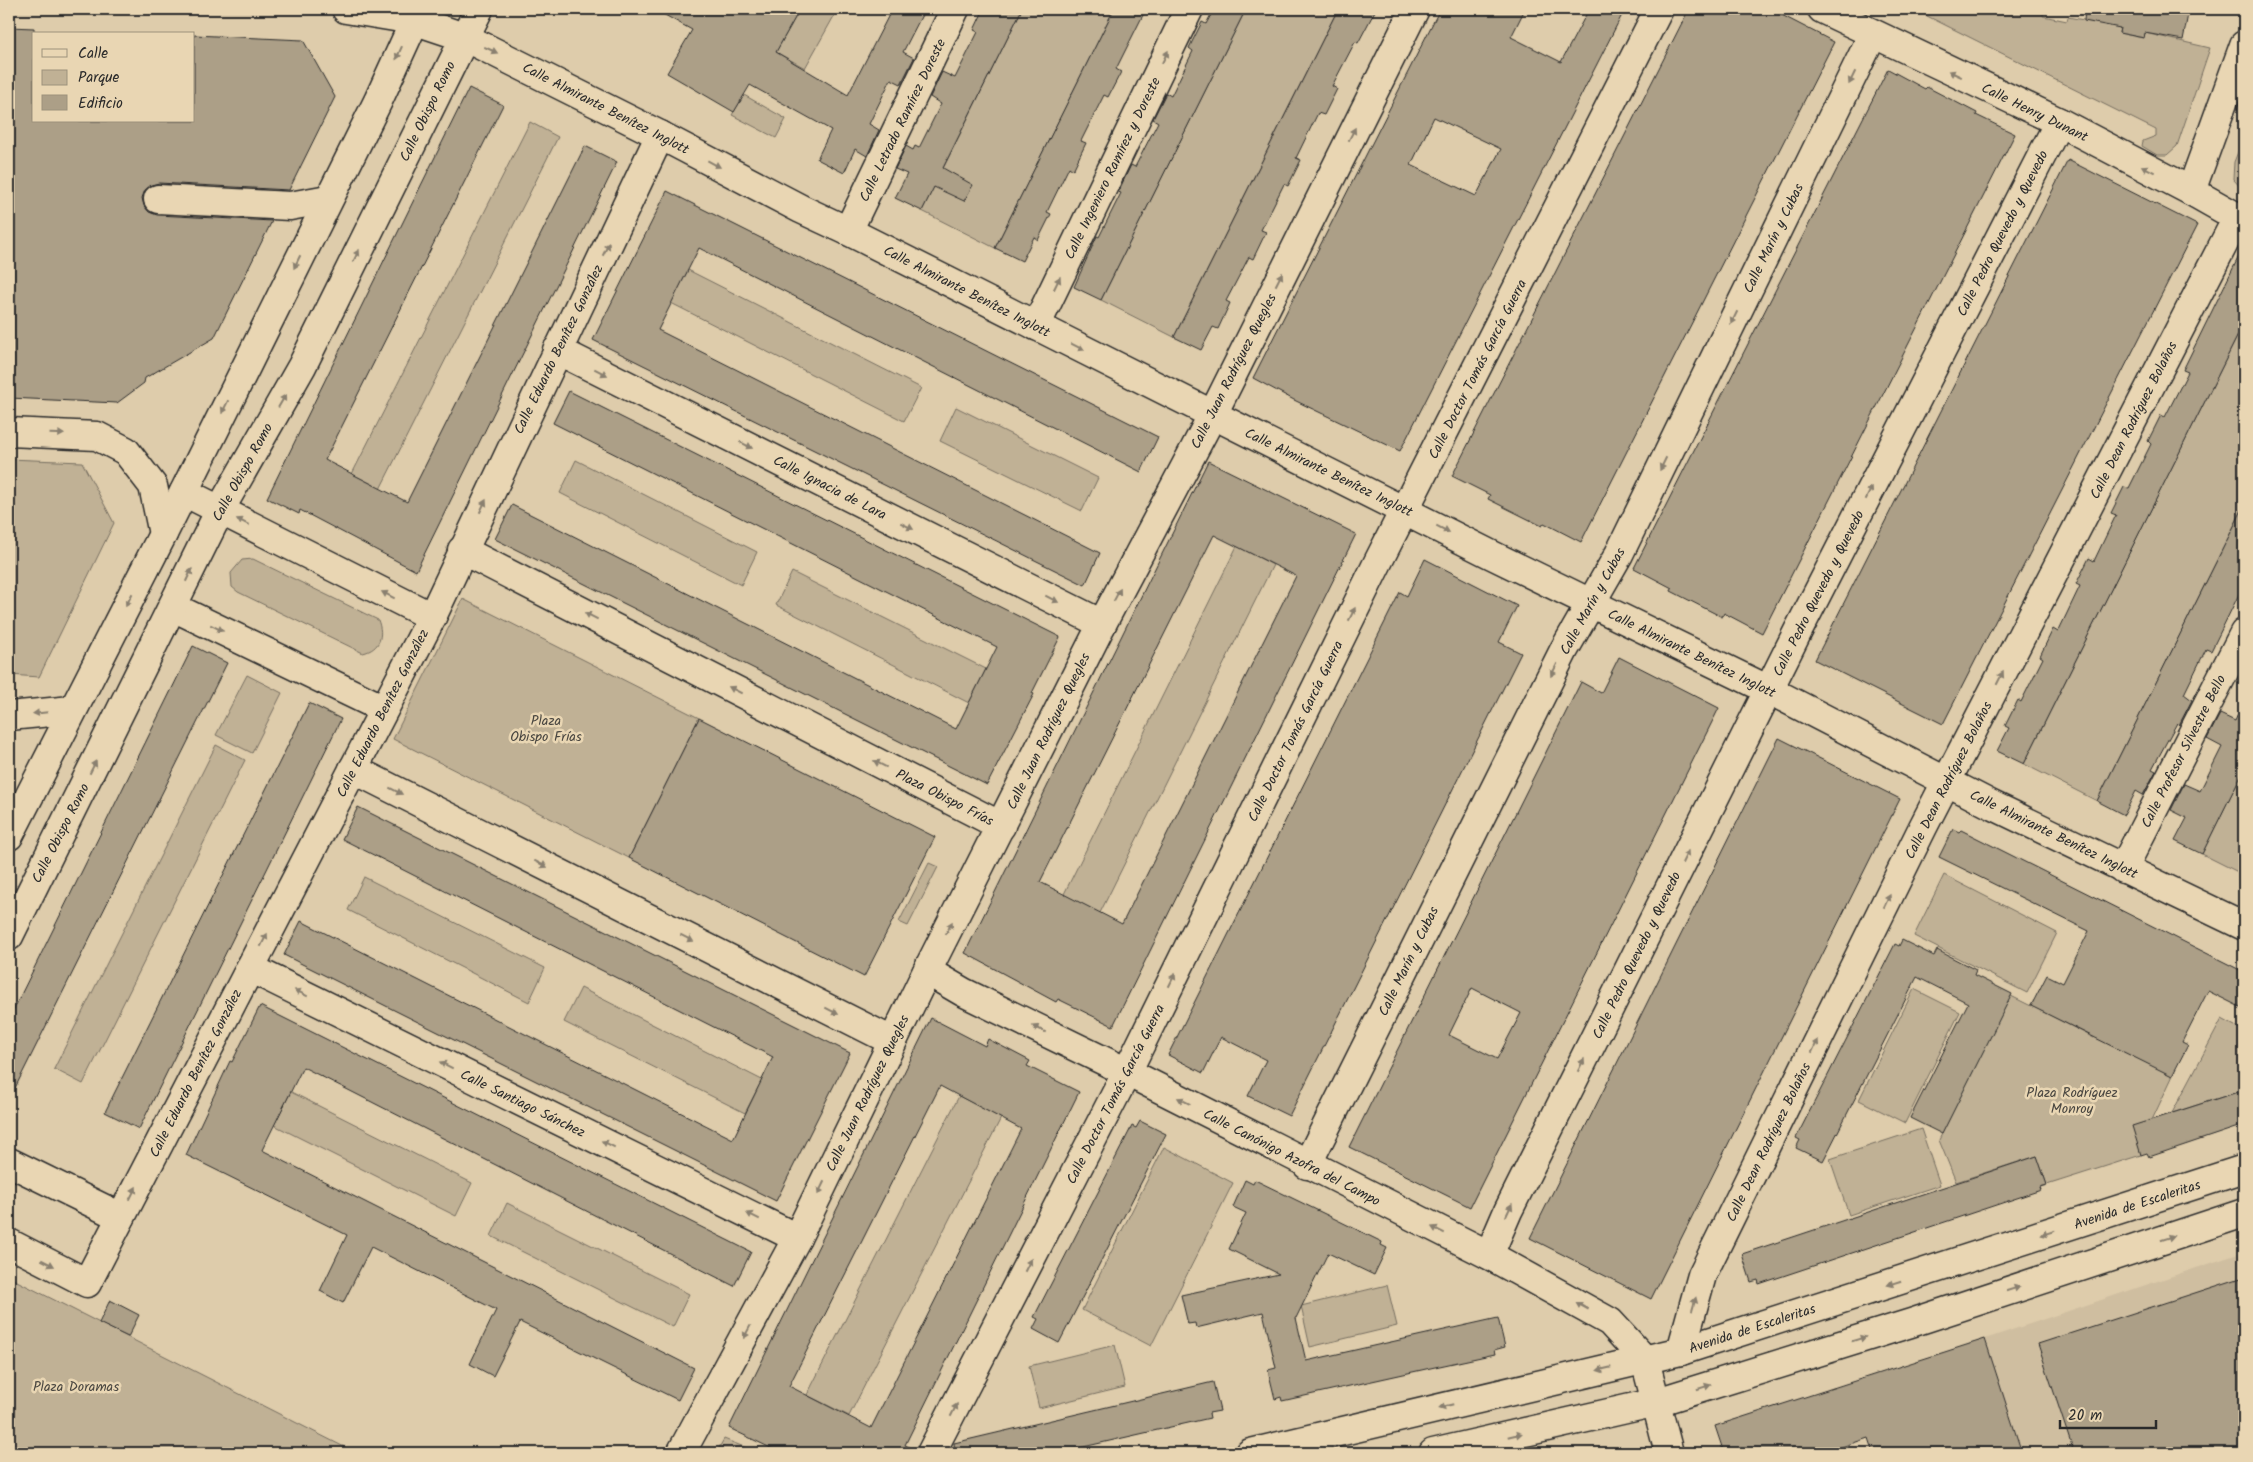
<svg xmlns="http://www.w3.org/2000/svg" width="2253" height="1462" viewBox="0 0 2253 1462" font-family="Kalam,sans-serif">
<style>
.built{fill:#cfbea0}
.green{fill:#c0b195;stroke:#766e60}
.building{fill:#ac9f87;stroke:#2b2b2b;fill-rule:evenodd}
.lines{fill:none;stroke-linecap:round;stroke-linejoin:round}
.minor-casing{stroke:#2b2b2b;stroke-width:31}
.minor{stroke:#e9d6b3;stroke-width:28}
.oneway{fill:#8a806f}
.labels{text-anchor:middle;stroke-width:5;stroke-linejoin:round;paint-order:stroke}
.street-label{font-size:14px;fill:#2b2b2b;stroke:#e9d6b3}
.park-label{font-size:14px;fill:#494640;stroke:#e9d6b3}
</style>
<rect width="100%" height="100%" fill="#deccab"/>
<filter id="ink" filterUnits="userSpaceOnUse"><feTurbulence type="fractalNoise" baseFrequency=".02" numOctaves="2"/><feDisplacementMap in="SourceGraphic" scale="10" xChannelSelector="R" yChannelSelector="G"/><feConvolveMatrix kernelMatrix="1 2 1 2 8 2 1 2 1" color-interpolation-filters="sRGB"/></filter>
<g filter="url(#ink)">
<!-- built -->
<polygon class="built" points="2244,1252 2244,1453 2022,1453 1985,1339"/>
<!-- green -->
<g class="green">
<polygon points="800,9 838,9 805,68 776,52"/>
<polygon points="1022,9 1114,9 995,248 922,211"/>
<polygon points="1246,9 1338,9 1174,337 1101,300"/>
<polygon points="1913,9 2038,9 2043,10 2043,16 2067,21 2068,17 2120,27 2119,33 2143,38 2145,33 2210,48 2177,146 2167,155 2157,155 2142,146 2143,141 2156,136 2156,130"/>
<polygon points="744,95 786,119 776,138 732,115"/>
<polygon points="530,122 558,137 375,499 369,496 374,485 352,474"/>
<polygon points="2244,137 2244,191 2233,179 2234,162"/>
<polygon points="688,270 921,388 904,421 671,303"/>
<polygon points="2244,323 2244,506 2097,801 2024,764"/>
<polygon points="956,407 1098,478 1082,511 940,441"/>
<polygon points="9,459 82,462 114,523 39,677 9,675"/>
<polygon points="576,460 757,552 741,585 560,493"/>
<polygon points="1237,546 1273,565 1086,941 1064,894"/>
<path d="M 253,559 L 378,620 C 384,636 380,649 363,653 L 238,592 L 232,587 L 231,573 L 242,560 Z"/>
<polygon points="792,572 986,669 969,703 776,605"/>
<polygon points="463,599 699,718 629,858 393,739"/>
<polygon points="247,675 282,693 252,753 216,735"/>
<polygon points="216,745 245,760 83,1084 54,1069"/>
<polygon points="2244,769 2244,875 2202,854"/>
<polygon points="929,863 938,867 908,926 899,922"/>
<polygon points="1944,875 2057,933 2027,993 1914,936"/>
<polygon points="364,877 545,968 529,1002 348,910"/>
<polygon points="581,988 762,1080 745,1113 564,1022"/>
<polygon points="1914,989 1960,1012 1905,1123 1859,1100"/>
<polygon points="2007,994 2031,1006 2034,1000 2040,1010 2094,1038 2097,1032 2175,1071 2152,1120 2141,1155 2047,1185 2037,1156 1956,1182 1939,1140"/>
<polygon points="2222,1019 2244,1031 2244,1090 2172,1113"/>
<polygon points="291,1092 472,1183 456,1216 274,1125"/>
<polygon points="959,1096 1001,1118 849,1416 807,1395"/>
<polygon points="1921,1129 1940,1185 1849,1215 1830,1159"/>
<polygon points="1164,1147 1233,1183 1151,1346 1082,1310"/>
<polygon points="507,1203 689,1294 673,1327 491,1236"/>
<polygon points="9,1277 356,1453 9,1453"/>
<polygon points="1387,1285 1397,1326 1310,1347 1301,1306"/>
<polygon points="1115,1345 1125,1387 1039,1408 1029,1366"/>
<polygon points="724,1439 759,1453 716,1453"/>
</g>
<!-- building -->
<g class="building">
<polygon points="654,9 800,9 776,52 848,95 892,9 925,9 903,52 914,58 901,84 891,79 869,124 879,130 867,156 855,149 844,173 817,159 831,130 750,85 734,112 667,73 692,30"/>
<polygon points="984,9 1022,9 943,168 973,185 964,201 934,187 922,211 895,198 907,174 895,169 906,146 913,150 915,146 919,148 941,104 930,97 942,72 955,78 978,32 974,30"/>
<polygon points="1114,9 1146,9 1116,69 1121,72 1108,97 1104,95 1081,141 1086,143 1073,170 1069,167 1047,212 1051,214 1038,240 1034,237 1022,261 995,248"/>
<polygon points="1214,9 1246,9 1101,300 1074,287 1097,236 1099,237 1121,193 1118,192 1131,165 1135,167 1158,122 1153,119 1166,93 1171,96 1193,51 1189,48 1202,22 1206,24"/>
<polygon points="1338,9 1376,9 1358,43 1355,42 1332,86 1337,89 1324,115 1318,113 1296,158 1301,160 1288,186 1284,184 1261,230 1266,232 1253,259 1249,257 1226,301 1230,303 1218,329 1213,327 1201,350 1174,337"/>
<path d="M 1440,9 L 1525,9 L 1511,37 L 1561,62 L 1589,9 L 1625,9 L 1400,451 L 1294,400 L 1253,378 ZM 1434,117 L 1501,149 L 1476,196 L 1411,165 Z"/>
<polygon points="1689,9 1770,9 1834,42 1581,542 1544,523 1542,526 1488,499 1490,495 1452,476"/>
<polygon points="2085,9 2189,9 2183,40 2145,33 2144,38 2119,33 2120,28 2084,21"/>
<polygon points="9,27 34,28 34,121 194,121 194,35 303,40 335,97 289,190 159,183 151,185 145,190 142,198 144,206 149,212 157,215 272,221 214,338 145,378 144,383 117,403 9,398"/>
<polygon points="1888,69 1925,89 1927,87 1977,113 1976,115 2015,134 1762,633 1724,613 1722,617 1671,591 1672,588 1634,568"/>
<polygon points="469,88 503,105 325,460 407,502 585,146 617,162 416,571 300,510 299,514 267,498"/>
<polygon points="2068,160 2197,225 1943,724 1815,660"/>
<polygon points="667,191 1158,437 1141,472 699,248 658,330 1100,553 1085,585 593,340"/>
<polygon points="2244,246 2244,323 2024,764 1997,751 2009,728 2005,726 2018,700 2021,702 2043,658 2040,656 2053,629 2058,632 2080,586 2076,584 2089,558 2094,561 2116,515 2111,513 2124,487 2129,488 2151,444 2148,441 2161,415 2165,417 2188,372 2183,370"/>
<polygon points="569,391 1060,637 1032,693 1034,694 987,785 495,539 512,505 956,729 997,647 553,423"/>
<path d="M 1208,461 L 1356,534 L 1113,1026 L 1058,999 L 1056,1002 L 965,953 ZM 1214,535 L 1296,576 L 1122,924 L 1040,882 Z"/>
<polygon points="2244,506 2244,584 2211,651 2206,649 2184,694 2192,700 2179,725 2177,723 2165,745 2152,769 2156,771 2143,795 2136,791 2124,815 2097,801"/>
<polygon points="1425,559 1517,606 1499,642 1521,653 1289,1116 1248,1096 1266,1060 1221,1037 1203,1073 1168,1055 1400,592 1407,596"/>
<polygon points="193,646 227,663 9,1100 9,1019"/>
<path d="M 1619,657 L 1719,708 L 1470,1207 L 1349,1147 L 1581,682 L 1601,693 ZM 1472,988 L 1521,1013 L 1497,1059 L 1449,1035 Z"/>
<polygon points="2244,701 2244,769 2202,854 2175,841 2187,818 2171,810 2184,784 2200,791 2222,747 2207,739 2220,714 2235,721"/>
<polygon points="309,703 341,719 139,1129 105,1112"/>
<polygon points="699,718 935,837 864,977 629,858"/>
<polygon points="1779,738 1900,799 1651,1299 1530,1238"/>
<polygon points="358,807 850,1053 776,1201 284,955 301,921 733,1139 773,1057 342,839"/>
<polygon points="1953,829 1959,832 1961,830 2244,972 2244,1009 2208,991 2182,1042 2188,1045 2172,1076 2031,1006 2047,975 2063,983 2089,931 1939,857"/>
<polygon points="1902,940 1934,956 1937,950 1976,970 1974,975 2012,994 1942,1134 1910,1118 1968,1003 1917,977 1823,1161 1796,1148 1800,1140 1796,1138 1895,944 1899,946"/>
<polygon points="260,1006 751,1252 734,1286 303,1067 262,1150 694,1368 678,1400 520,1322 493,1376 470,1364 496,1310 371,1247 343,1303 320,1291 347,1235 186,1155 230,1061 232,1062"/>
<path d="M 931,1018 L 985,1046 L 988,1039 L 1030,1061 L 1027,1066 L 1079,1092 L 905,1445 L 916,1450 L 915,1453 L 781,1453 L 729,1428 ZM 940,1086 L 1021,1129 L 871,1428 L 789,1386 Z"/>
<polygon points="2244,1090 2244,1125 2149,1157 2147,1153 2141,1155 2132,1126"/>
<polygon points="1140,1121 1166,1134 1059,1343 1033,1329 1038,1319 1034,1317 1132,1126 1136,1128"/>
<polygon points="2037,1156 2047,1185 2040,1187 2041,1190 1759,1284 1758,1280 1751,1282 1742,1254"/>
<polygon points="1245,1180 1253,1184 1255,1180 1327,1215 1382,1242 1381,1245 1387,1248 1374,1275 1328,1253 1296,1318 1306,1361 1498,1318 1505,1347 1494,1350 1495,1354 1435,1367 1282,1401 1281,1397 1275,1399 1268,1370 1276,1368 1263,1312 1196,1328 1195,1323 1188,1324 1181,1295 1279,1274 1229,1249 1246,1213 1233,1207"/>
<polygon points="2244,1277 2244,1453 2074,1453 2038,1344"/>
<polygon points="110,1300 139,1315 128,1337 99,1323"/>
<polygon points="1985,1339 2022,1453 1873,1453 1868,1438 1824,1453 1724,1453 1715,1426"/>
<polygon points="1213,1382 1220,1411 1209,1413 1210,1418 1057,1453 955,1453 954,1443"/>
</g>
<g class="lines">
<defs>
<g id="minor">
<polyline points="346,9 413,20 464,37 660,135 801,209 848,231 1492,555 1769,690 1992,805 2244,926"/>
<polyline points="1822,9 2059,122 2191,191 2244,221"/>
<polyline points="2191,191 2244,45"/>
<polyline points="158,199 290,206 328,199"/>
<polyline points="848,231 955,9"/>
<polyline points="1036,326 1189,9"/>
<polyline points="557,350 1102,624"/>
<polyline points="9,432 97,436 126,451 153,486 163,534"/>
<polyline points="184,492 432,617"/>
<polyline points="462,550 1001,826"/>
<polyline points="173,607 384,709"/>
<polyline points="9,716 72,710"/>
<polyline points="353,769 892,1041"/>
<polyline points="9,836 163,534 378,101 420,9"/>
<polyline points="2123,869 2244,633"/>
<polyline points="9,936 220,510 302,366 479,9"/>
<polyline points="250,968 797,1238"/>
<polyline points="927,971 963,992 1127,1072 1489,1255 1610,1322 1645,1360 1669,1453"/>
<polyline points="9,1162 121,1217"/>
<polyline points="1307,1165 1564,650 1619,554 1873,34"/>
<polyline points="9,1243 87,1283 432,617 660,135"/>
<polyline points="1489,1255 1508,1211 1798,631 2059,122"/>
<polyline points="1681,1351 1702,1275 1923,827 2237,218"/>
<polyline points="681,1453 797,1238 927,971 1102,624 1213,414 1415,9"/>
<polyline points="931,1453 1127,1072 1379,560 1659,9"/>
<polyline points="1250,1453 1681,1351 2244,1169"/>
<polyline points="1433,1453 1657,1402 1911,1323 2244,1213"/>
</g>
</defs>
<!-- minor casing -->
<use href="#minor" class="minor-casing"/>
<!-- minor -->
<use href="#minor" class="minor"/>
</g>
<!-- one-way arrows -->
<defs><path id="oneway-solid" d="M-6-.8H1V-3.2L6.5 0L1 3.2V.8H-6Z" transform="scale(1.25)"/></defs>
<g class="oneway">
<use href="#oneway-solid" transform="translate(491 50) rotate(25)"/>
<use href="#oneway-solid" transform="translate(399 53) rotate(114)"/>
<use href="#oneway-solid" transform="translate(1165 57) rotate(-64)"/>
<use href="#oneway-solid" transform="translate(1955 74) rotate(-155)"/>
<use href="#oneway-solid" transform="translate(1852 78) rotate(116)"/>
<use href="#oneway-solid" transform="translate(1352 134) rotate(-63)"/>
<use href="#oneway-solid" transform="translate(714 164) rotate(28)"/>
<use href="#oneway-solid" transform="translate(2148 169) rotate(-153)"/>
<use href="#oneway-solid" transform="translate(606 249) rotate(-64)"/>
<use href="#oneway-solid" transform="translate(356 256) rotate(-64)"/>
<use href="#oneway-solid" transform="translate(297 262) rotate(116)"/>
<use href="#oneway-solid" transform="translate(1279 279) rotate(-63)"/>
<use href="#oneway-solid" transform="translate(1057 283) rotate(-64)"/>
<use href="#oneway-solid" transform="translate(1734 318) rotate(116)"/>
<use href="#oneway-solid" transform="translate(1078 347) rotate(26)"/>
<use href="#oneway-solid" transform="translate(601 372) rotate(27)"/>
<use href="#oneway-solid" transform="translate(282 401) rotate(-60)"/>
<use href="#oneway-solid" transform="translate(225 407) rotate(116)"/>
<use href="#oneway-solid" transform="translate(57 434) rotate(2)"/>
<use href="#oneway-solid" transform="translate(746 445) rotate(27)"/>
<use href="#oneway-solid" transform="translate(1663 464) rotate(116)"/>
<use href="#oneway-solid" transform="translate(1869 493) rotate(-63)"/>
<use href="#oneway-solid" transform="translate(483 506) rotate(-64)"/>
<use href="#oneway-solid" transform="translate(243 522) rotate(-153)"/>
<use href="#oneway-solid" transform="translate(907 526) rotate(27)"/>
<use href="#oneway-solid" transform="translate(1443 529) rotate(27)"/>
<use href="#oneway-solid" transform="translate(189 575) rotate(-65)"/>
<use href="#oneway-solid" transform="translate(388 595) rotate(-153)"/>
<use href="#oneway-solid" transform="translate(1117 595) rotate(-62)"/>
<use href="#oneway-solid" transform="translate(1052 599) rotate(27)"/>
<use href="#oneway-solid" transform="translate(129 600) rotate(117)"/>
<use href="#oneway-solid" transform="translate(1352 614) rotate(-64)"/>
<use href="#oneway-solid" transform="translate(591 616) rotate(-153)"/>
<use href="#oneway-solid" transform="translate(217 628) rotate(26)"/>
<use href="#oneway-solid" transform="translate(1554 670) rotate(117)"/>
<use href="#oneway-solid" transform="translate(2000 678) rotate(-63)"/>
<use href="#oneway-solid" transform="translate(735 690) rotate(-153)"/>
<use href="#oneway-solid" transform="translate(40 713) rotate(174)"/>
<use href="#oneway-solid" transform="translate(880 764) rotate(-153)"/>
<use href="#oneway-solid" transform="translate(93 767) rotate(-63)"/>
<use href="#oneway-solid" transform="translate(396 791) rotate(27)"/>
<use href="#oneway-solid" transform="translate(1685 857) rotate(-64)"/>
<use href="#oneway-solid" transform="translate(541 864) rotate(27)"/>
<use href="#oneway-solid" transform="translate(1887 901) rotate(-64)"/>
<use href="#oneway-solid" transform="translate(949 928) rotate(-63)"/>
<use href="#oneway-solid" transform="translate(687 938) rotate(27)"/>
<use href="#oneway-solid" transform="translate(264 940) rotate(-63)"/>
<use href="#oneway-solid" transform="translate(1172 980) rotate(-64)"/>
<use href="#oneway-solid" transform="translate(301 993) rotate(-154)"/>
<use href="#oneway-solid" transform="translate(832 1011) rotate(27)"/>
<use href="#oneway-solid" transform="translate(1039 1029) rotate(-154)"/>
<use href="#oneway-solid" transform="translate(1815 1046) rotate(-64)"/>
<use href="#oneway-solid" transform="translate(446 1065) rotate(-154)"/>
<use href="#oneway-solid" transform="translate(1581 1065) rotate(-64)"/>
<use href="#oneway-solid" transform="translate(1184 1101) rotate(-153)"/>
<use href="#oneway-solid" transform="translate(608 1144) rotate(-154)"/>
<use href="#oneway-solid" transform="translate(821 1188) rotate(116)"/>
<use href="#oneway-solid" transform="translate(133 1193) rotate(-63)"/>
<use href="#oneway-solid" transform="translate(1509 1210) rotate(-65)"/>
<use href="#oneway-solid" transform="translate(753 1216) rotate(-154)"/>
<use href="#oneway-solid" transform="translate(1438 1230) rotate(-154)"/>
<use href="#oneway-solid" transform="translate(2048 1233) rotate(162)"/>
<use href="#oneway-solid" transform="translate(2168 1238) rotate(-18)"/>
<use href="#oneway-solid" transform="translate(48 1263) rotate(27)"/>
<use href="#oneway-solid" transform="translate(1028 1265) rotate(-63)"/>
<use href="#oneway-solid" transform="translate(1894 1283) rotate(162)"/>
<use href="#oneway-solid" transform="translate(2013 1289) rotate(-18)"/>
<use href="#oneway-solid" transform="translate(1694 1304) rotate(-74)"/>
<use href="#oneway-solid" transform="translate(1582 1306) rotate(-151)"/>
<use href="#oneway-solid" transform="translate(747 1332) rotate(118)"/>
<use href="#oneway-solid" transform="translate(1859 1339) rotate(-17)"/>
<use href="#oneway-solid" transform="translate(1604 1369) rotate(167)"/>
<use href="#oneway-solid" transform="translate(1704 1387) rotate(-17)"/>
<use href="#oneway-solid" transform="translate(1446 1406) rotate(166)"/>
<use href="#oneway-solid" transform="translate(954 1410) rotate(-63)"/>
<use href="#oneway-solid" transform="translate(1515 1435) rotate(-13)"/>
</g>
</g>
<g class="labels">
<!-- street labels -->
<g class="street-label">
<text transform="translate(606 108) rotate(27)" y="5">Calle Almirante Benítez Inglott</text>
<text transform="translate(427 111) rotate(-64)" y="5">Calle Obispo Romo</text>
<text transform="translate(2035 112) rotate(26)" y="5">Calle Henry Dunant</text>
<text transform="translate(902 120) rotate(-64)" y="5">Calle Letrado Ramírez Doreste</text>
<text transform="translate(1112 168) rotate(-64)" y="5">Calle Ingeniero Ramírez y Doreste</text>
<text transform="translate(2002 233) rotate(-63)" y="5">Calle Pedro Quevedo y Quevedo</text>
<text transform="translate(1773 238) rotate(-64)" y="5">Calle Marín y Cubas</text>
<text transform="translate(967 291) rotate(27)" y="5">Calle Almirante Benítez Inglott</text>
<text transform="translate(558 349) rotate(-64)" y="5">Calle Eduardo Benítez González</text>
<text transform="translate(1477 369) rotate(-63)" y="5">Calle Doctor Tomás García Guerra</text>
<text transform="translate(1233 371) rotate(-63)" y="5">Calle Juan Rodríguez Quegles</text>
<text transform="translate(2133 420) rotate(-63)" y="5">Calle Dean Rodríguez Bolaños</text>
<text transform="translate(242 472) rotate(-61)" y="5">Calle Obispo Romo</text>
<text transform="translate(1329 472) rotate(26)" y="5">Calle Almirante Benítez Inglott</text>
<text transform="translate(830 487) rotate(27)" y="5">Calle Ignacia de Lara</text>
<text transform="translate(1818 593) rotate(-63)" y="5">Calle Pedro Quevedo y Quevedo</text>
<text transform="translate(1592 601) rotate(-61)" y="5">Calle Marín y Cubas</text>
<text transform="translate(1692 653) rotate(26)" y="5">Calle Almirante Benítez Inglott</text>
<text transform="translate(382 713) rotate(-63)" y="5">Calle Eduardo Benítez González</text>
<text transform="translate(1048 731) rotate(-64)" y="5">Calle Juan Rodríguez Quegles</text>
<text transform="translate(1295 731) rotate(-64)" y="5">Calle Doctor Tomás García Guerra</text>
<text transform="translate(2183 751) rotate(-63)" y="5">Calle Profesor Silvestre Bello</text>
<text transform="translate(1948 780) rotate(-63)" y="5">Calle Dean Rodríguez Bolaños</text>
<text transform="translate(945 797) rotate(27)" y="5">Plaza Obispo Frías</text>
<text transform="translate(60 833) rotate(-63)" y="5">Calle Obispo Romo</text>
<text transform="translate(2054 834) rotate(26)" y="5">Calle Almirante Benítez Inglott</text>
<text transform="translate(1636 955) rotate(-64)" y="5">Calle Pedro Quevedo y Quevedo</text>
<text transform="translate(1408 961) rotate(-64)" y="5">Calle Marín y Cubas</text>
<text transform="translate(195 1073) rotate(-63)" y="5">Calle Eduardo Benítez González</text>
<text transform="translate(867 1093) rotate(-64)" y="5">Calle Juan Rodríguez Quegles</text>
<text transform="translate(1115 1094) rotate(-63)" y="5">Calle Doctor Tomás García Guerra</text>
<text transform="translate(523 1103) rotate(26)" y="5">Calle Santiago Sánchez</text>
<text transform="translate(1768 1142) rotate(-64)" y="5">Calle Dean Rodríguez Bolaños</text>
<text transform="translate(1292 1157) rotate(27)" y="5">Calle Canónigo Azofra del Campo</text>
<text transform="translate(2137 1204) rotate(-18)" y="5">Avenida de Escaleritas</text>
<text transform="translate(1752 1328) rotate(-18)" y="5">Avenida de Escaleritas</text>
</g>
<!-- park labels -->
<g class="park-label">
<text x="546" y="725">Plaza<tspan x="546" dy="16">Obispo Frías</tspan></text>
<text x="2072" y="1097">Plaza Rodríguez<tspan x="2072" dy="16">Monroy</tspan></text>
<text x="76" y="1391">Plaza Doramas</text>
</g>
</g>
<!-- margin -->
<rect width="2253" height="1462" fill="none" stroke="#e9d6b3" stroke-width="30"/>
<rect x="15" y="15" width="2223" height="1432" fill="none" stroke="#2b2b2b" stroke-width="2" filter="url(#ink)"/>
<!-- legend -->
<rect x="32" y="32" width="162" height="90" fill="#e9d6b3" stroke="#9d927d"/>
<rect x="42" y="49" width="25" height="8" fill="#e9d6b3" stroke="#9d927d"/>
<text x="78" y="58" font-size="15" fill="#2b2b2b">Calle</text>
<rect x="42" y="70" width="25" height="15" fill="#c0b195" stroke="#9d927d"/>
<text x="78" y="82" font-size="15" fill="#2b2b2b">Parque</text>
<rect x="42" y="95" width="25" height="15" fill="#ac9f87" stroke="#9d927d"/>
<text x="78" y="108" font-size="15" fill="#2b2b2b">Edificio</text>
<!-- scale -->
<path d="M2060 1420v8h96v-8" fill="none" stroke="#2b2b2b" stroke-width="2.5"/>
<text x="2068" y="1420" font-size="15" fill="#2b2b2b" stroke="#e9d6b3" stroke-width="4" paint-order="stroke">20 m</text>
</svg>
